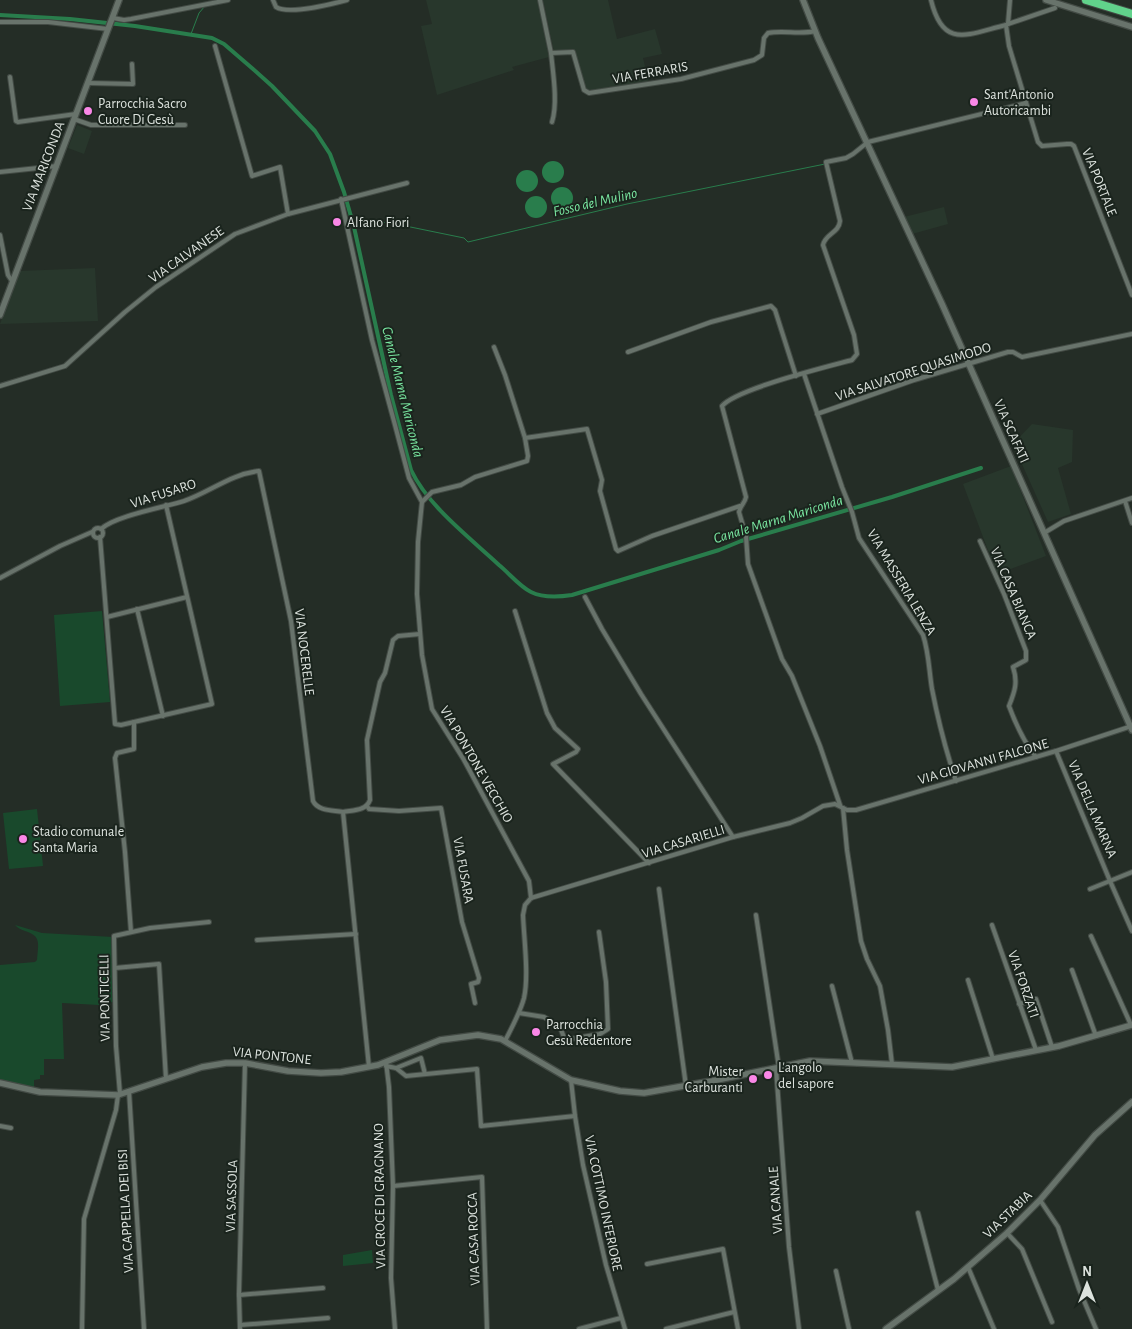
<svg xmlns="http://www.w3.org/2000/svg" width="1132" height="1329" viewBox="0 0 1132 1329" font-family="'Alegreya Sans',sans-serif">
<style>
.built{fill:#28372c}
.green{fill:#19492c}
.water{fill:#297d4c}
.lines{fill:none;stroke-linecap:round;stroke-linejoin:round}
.stream{stroke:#297d4c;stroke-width:1}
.canal{stroke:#297d4c;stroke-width:4}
.street-casing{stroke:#434b45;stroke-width:6}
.secondary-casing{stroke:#434b45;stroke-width:8}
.highway-casing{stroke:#434b45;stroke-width:10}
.street{stroke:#68736b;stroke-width:4}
.secondary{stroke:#68736b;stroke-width:5.5}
.highway{stroke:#61d28b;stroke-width:8}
.poi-dot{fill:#fa87e7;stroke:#1a241d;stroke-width:2}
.labels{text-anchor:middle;stroke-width:4;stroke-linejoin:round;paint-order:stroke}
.street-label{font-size:14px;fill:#dce2dd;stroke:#1a241d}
.poi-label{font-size:14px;fill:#dce2dd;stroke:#1a241d;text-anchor:start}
.water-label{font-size:15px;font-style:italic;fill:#7ae7a1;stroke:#1a241d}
</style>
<rect width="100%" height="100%" fill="#242d26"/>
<!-- built -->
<g class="built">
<polygon points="426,0 538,0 549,57 512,67 514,70 437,95 421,26 432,24"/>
<polygon points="543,0 608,0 617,39 655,29 662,54 643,58 649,83 589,91 586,90 574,50 554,52"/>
<polygon points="77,125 92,131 84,154 68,148"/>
<polygon points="944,207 948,224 912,234 904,217"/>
<polygon points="95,268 98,321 0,324 19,271"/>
<polygon points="1032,424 1073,430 1072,462 1058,468 1071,514 1048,522 1013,444"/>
<polygon points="1011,466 1046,556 997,574 963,484"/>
</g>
<!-- green -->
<g class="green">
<polygon points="102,611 110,702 60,706 54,615"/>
<polygon points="37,809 43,866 9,869 3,813"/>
<path d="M 15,925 L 42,933 L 113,937 L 115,1002 L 99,1003 L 99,1005 L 62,1003 L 64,1059 L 44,1059 L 44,1075 L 40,1075 L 40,1079 L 34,1080 L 34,1088 L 0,1081 L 0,965 L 35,962 L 37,960 C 38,944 42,936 25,931 C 20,929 18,928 15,925 Z"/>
<polygon points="372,1250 373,1263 343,1266 343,1255"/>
</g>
<!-- water -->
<g class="water">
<circle cx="553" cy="172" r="11"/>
<circle cx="527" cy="181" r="11"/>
<circle cx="562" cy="198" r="11"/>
<circle cx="536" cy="207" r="11"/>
</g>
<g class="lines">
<!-- stream -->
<g class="stream">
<polyline points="191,34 199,13 205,6"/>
<polyline points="354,227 378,222 391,223 464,238 468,242 627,204 840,161"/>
</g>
<!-- canal -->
<path class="canal" d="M 0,15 L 70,19 L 135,26 L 212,38 L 224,44 L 253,69 L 272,86 L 315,131 L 330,154 L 344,192 L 354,227 L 391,395 L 411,470 C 428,506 470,538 499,565 C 509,573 519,586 531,592 C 543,598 559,597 572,595 L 719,550 L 741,541 L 892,497 L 981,468"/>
<defs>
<g id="street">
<path d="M 273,0 L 276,7 C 289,15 332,4 347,0"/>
<path d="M 540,0 L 551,53 L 573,52 L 584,90 L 589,93 L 681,79 L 754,60 L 762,55 L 764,38 L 768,33 C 784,30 800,35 815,31"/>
<path d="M 931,0 C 943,50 968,34 1006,25"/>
<polyline points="1010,0 1008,24 1006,25 1009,46 1038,142 1042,146 1067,144 1071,144 1074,146 1132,295"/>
<polyline points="113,18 124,20 131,19 228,0"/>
<polyline points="0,22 48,22 108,29"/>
<polyline points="1008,24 1055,8"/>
<polyline points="215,46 252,176 280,167 288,214"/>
<path d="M 551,53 C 553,73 558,103 552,122"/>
<polyline points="10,77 16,121 18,122 76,114"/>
<polyline points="88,83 133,84 132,64"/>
<polyline points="74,119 91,125 185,125"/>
<polyline points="0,172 57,166"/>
<polyline points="341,199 372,340 395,425 409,478 422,502 418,542 417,594 422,655 432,709 464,760 529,881 531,898"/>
<polyline points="0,235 8,275 12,281"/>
<polyline points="494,347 505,375 525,438 587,429 602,480 600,491 616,549 618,551 652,536 740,506"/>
<polyline points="628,352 711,322 771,306 775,310 796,376"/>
<path d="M 804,374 L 842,487 L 852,512 L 859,538 L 923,635 C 929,653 929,671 932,689 C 938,720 946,751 956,781"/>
<polyline points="0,386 65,366 125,312 156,287 235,234 288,214 407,183"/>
<polyline points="817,414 914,380 1008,352 1013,352 1022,357 1132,334"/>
<polyline points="1125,501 1132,523"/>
<polyline points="422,502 432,492 461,485 475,477 527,461 528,456 525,438"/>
<circle cx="98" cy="533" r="5"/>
<path d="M 101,529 C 114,516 165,507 184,501 C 210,492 231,474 259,471 L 291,621 L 313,801 C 318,811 332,810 343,812 L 369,1067"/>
<polyline points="1044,533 1064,521 1132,498"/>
<polyline points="100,537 115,724 121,725 212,704 166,505"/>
<path d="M 980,541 L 1004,594 L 1026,651 L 1026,660 L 1013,667 C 1018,682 1015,691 1009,706 C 1016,725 1023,741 1036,757"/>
<polyline points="0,578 60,546 92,532"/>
<polyline points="585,597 602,629 641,694 733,837"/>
<polyline points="137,609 163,716"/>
<polyline points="515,611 547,713 555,728 578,749 576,752 553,764 649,863"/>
<polyline points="107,617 187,597"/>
<polyline points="1056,751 1110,881 1132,931"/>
<path d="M 840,805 L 820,746 L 792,676 L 782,659 L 748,564 L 746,536 L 739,512 C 740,506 745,503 746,497 L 722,406 C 736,389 826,367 852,360 L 857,354 L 854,335 L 823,245 C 825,234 839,233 840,221 L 826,162 L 846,158 L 853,154 L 868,142 L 1026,103"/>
<polyline points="367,806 369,809 399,811 441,808 462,922 479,978 478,982 471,984 475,1003"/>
<polyline points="843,808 847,850 861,941 867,959 880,986 888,1030 892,1064"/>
<path d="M 343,812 C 353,810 366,811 370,800 L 367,740 L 380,682 L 385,673 L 393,640 L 398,636 L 420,634"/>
<polyline points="659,889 686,1086"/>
<polyline points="1090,889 1132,872"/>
<polyline points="531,898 733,837 790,823 802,818 823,806 835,804 847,810 856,810 1056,751 1132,726"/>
<polyline points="756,915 779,1068"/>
<polyline points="992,925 1036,1050"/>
<polyline points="131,932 125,852 115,758 117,753 134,749 134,722"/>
<polyline points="1091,936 1131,1025"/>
<polyline points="257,940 356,934"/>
<polyline points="115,968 159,964 166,1079"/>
<polyline points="1072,970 1096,1036"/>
<polyline points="968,980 993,1059"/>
<polyline points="832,986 852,1063"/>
<polyline points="1019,1004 1036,999 1052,1047"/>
<polyline points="519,1013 544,1017 560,1027 565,1040 600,1034 608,1029 606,982 599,932"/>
<path d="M 505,1041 C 512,1027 520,1013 524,998 C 529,976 524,939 523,915 L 525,905 L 531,898"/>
<polyline points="386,1062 389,1087 393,1186 391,1278 395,1329"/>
<polyline points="386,1066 396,1068 406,1076 477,1069 481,1126 575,1116"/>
<polyline points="396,1068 421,1058 425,1074"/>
<polyline points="776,1068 789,1247 799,1329"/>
<polyline points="571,1080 575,1116 583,1165 606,1265 625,1329"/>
<polyline points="129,1091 144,1329"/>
<polyline points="120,1094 116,1046 114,936 150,928 209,922"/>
<polyline points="0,1126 11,1128"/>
<polyline points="393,1186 482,1177 487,1329"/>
<polyline points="1040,1200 1058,1227 1079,1289 1096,1329"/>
<polyline points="918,1213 938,1290"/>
<polyline points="1007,1233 1022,1249 1052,1322"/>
<polyline points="647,1264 723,1249 738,1329"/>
<polyline points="968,1267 994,1329"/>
<polyline points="836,1271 849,1329"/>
<polyline points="239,1295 323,1288"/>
<polyline points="240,1325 328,1318"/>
<polyline points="82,1329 84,1219 116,1110 118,1095"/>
<polyline points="240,1329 239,1294 245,1063"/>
<polyline points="579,1329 621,1318"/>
<polyline points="666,1329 734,1312"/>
</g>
<g id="secondary">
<polyline points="803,0 818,38 942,304 1132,730"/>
<polyline points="1046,0 1132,27"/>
<polyline points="0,315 119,0"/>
<polyline points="0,1083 40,1092 118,1095 202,1067 226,1063 245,1063 288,1071 321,1073 341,1072 378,1065 440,1040 478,1035 501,1039 571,1080 620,1091 644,1093 712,1081 810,1061 952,1067 1059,1046 1132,1025"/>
<polyline points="886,1329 954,1279 1007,1233 1040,1200 1095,1135 1132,1102"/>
</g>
<polyline id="highway" points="1086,0 1132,14"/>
</defs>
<!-- street casing -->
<use href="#street" class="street-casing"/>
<!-- secondary casing -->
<use href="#secondary" class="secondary-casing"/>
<!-- highway casing -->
<use href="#highway" class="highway-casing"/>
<!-- street -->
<use href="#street" class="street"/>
<!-- secondary -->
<use href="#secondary" class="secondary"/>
<!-- highway -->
<use href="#highway" class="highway"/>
</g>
<!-- markers -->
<g class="poi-dot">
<circle cx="974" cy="102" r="5"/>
<circle cx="88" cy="111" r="5"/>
<circle cx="337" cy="222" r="5"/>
<circle cx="23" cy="839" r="5"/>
<circle cx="536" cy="1032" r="5"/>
<circle cx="768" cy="1075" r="5"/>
<circle cx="753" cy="1079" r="5"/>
</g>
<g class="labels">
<!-- street labels -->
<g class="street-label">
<text transform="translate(650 72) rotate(-10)" y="5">VIA FERRARIS</text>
<text transform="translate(43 166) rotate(-69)" y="5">VIA MARICONDA</text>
<text transform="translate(1100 182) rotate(68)" y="5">VIA PORTALE</text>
<text transform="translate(186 254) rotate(-35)" y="5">VIA CALVANESE</text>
<text transform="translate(913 371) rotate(-18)" y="5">VIA SALVATORE QUASIMODO</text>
<text transform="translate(1012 431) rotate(66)" y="5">VIA SCAFATI</text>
<text transform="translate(163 493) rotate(-18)" y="5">VIA FUSARO</text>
<text transform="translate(902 582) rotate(59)" y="5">VIA MASSERIA LENZA</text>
<text transform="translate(1014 593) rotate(67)" y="5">VIA CASA BIANCA</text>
<text transform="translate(305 652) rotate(83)" y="5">VIA NOCERELLE</text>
<text transform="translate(983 761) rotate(-16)" y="5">VIA GIOVANNI FALCONE</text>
<text transform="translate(477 764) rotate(60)" y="5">VIA PONTONE VECCHIO</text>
<text transform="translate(1093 809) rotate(67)" y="5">VIA DELLA MARNA</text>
<text transform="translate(683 841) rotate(-17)" y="5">VIA CASARIELLI</text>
<text transform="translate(464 870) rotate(80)" y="5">VIA FUSARA</text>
<text transform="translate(1024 984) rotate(71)" y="5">VIA FORZATI</text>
<text transform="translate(104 998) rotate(-91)" y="5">VIA PONTICELLI</text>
<text transform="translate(272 1055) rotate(6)" y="5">VIA PONTONE</text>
<text transform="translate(231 1196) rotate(-88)" y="5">VIA SASSOLA</text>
<text transform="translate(379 1196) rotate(-91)" y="5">VIA CROCE DI GRAGNANO</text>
<text transform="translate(775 1200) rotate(-94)" y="5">VIA CANALE</text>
<text transform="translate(604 1203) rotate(78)" y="5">VIA COTTIMO INFERIORE</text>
<text transform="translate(125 1211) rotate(-93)" y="5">VIA CAPPELLA DEI BISI</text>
<text transform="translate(1007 1214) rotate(-44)" y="5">VIA STABIA</text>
<text transform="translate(473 1239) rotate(-92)" y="5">VIA CASA ROCCA</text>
</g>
<!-- poi labels -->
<g class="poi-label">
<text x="984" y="99">Sant'Antonio<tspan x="984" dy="16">Autoricambi</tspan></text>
<text x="98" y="108">Parrocchia Sacro<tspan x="98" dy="16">Cuore Di Gesù</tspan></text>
<text x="347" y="227">Alfano Fiori</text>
<text x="33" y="836">Stadio comunale<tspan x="33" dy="16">Santa Maria</tspan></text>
<text x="546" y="1029">Parrocchia<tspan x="546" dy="16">Gesù Redentore</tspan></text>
<text x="778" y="1072">L'angolo<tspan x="778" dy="16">del sapore</tspan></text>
<text x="743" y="1076" text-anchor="end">Mister<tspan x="743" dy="16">Carburanti</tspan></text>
</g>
<!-- water labels -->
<g class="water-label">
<text transform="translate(595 202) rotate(-13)" y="5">Fosso del Mulino</text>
<text transform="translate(403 392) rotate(76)" y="5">Canale Marna Mariconda</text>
<text transform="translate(778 519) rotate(-17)" y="5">Canale Marna Mariconda</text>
</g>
</g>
<!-- north arrow -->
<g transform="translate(1087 1284)" stroke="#1a241d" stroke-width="4" paint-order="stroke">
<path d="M0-4L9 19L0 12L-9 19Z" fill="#dce2dd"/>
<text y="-8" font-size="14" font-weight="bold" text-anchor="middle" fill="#dce2dd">N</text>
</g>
</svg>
